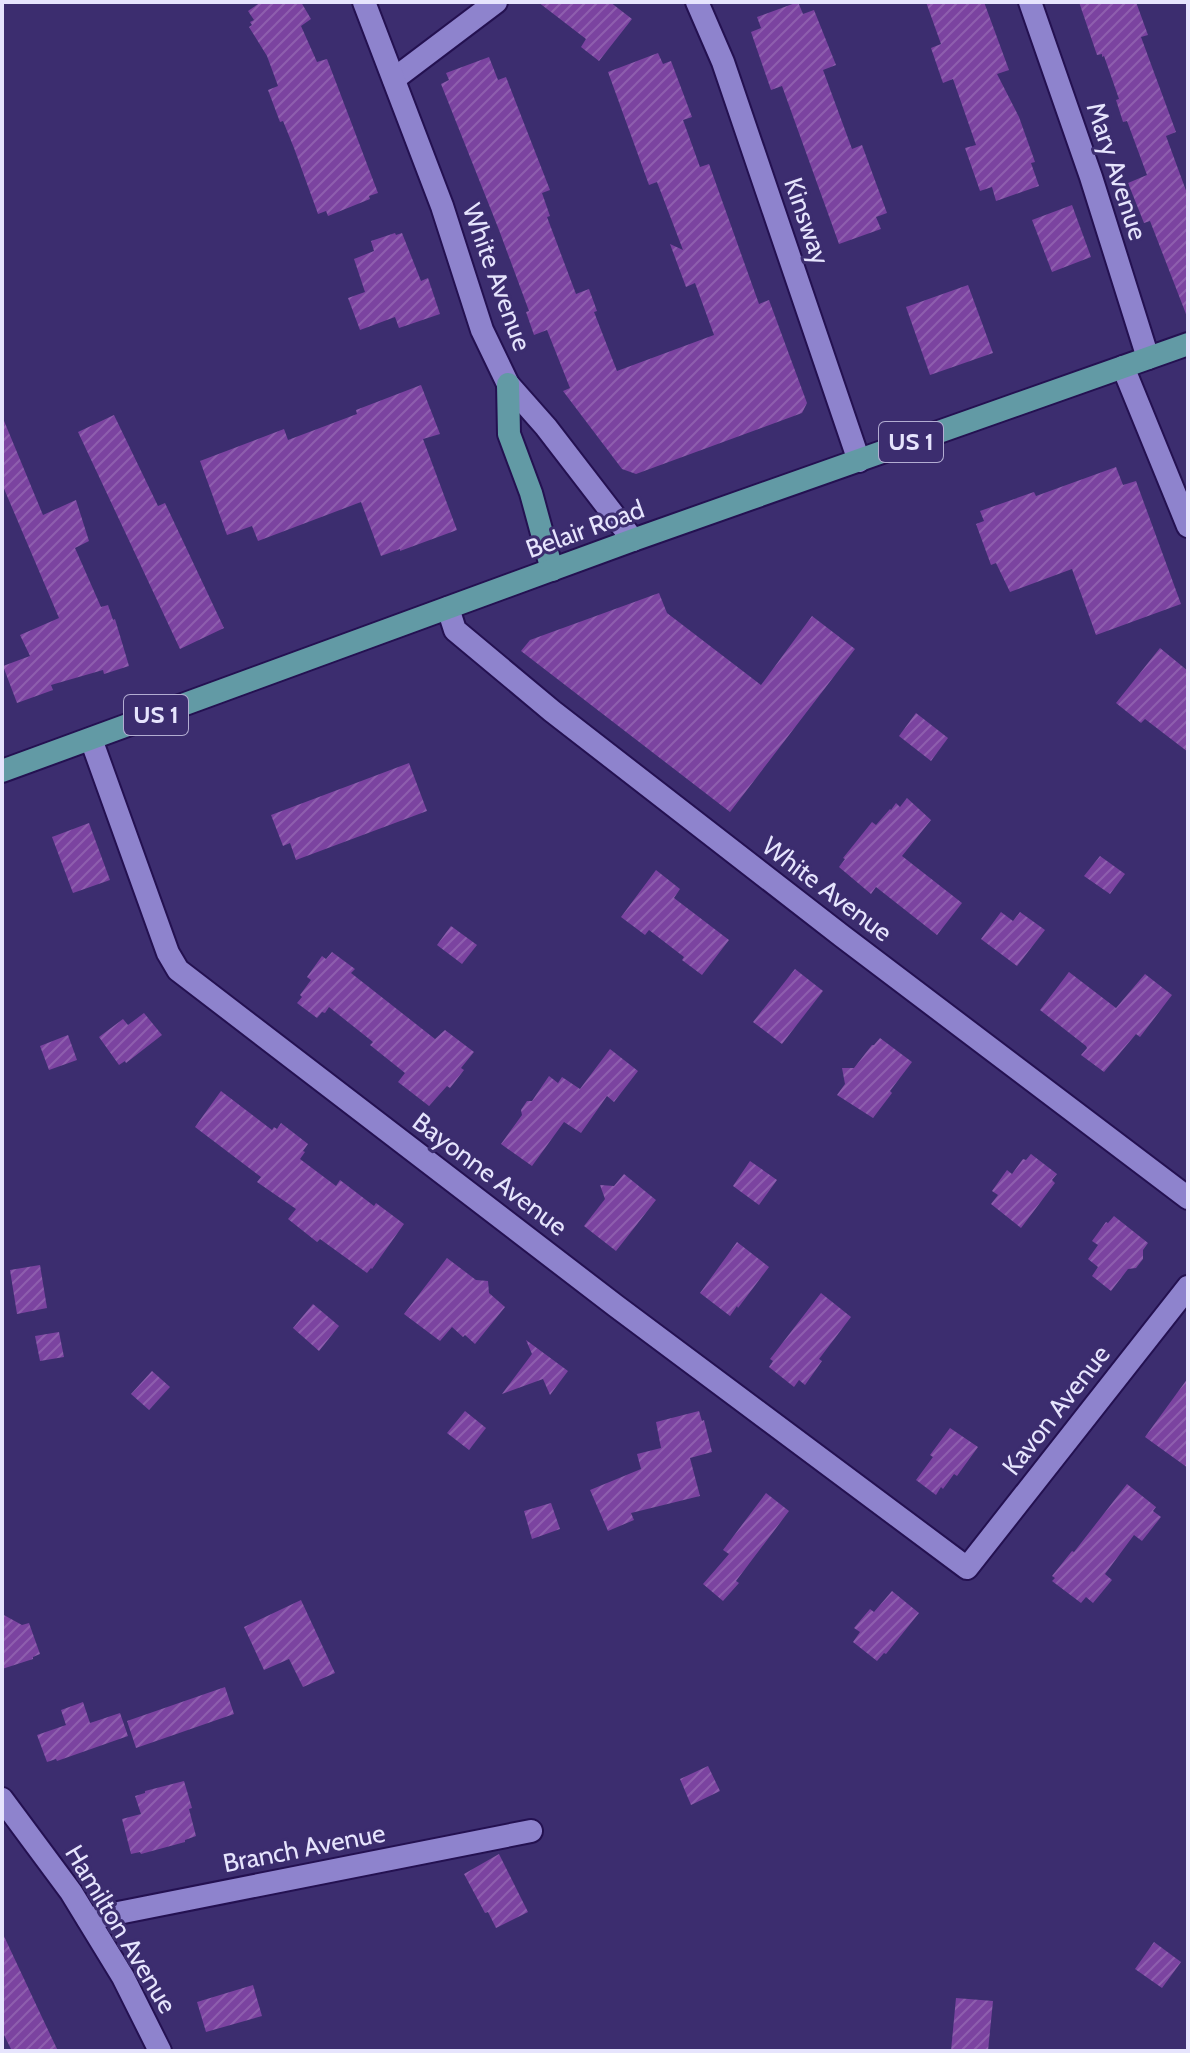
<svg xmlns="http://www.w3.org/2000/svg" width="1190" height="2053" viewBox="0 0 1190 2053" font-family="Cabin,sans-serif">
<style>
.building{fill:url(#building-hatch)}
.lines{fill:none;stroke-linecap:round;stroke-linejoin:round}
.minor-casing{stroke:#241151;stroke-width:26}
.tertiary-casing{stroke:#241151;stroke-width:26}
.primary-casing{stroke:#241151;stroke-width:26}
.minor{stroke:#8e83cd;stroke-width:22}
.tertiary{stroke:#8e83cd;stroke-width:22}
.primary{stroke:#629aa5;stroke-width:22}
.labels{text-anchor:middle;stroke-width:6;stroke-linejoin:round;paint-order:stroke}
.shield{fill:#3c2d6f;stroke:#b3add2;stroke-width:2}
.shield-label{font-size:24px;font-weight:bold;fill:#e6e4fd}
.street-label{font-size:26px;fill:#e6e4fd;stroke:#3c2d6f}
</style>
<defs>
<pattern id="building-hatch" width="6" height="6" patternUnits="userSpaceOnUse" patternTransform="scale(2)"><rect width="6" height="6" fill="#7b43a0"/><path d="M-1 1l2-2M0 6l6-6M5 7l2-2" fill="none" stroke="#8e5eae"/></pattern>
</defs>
<rect width="100%" height="100%" fill="#3c2d6f"/>
<!-- building -->
<g class="building">
<polygon points="261,2 301,2 311,19 301,26 317,62 327,59 337,85 378,193 369,196 370,199 328,216 326,211 318,214 294,148 283,121 280,122 268,90 278,86 267,56 249,27 252,25 250,22 254,20 248,11"/>
<polygon points="538,2 610,2 632,19 599,61 581,47 586,39"/>
<polygon points="798,2 803,14 814,10 836,65 823,70 852,149 862,145 887,213 876,217 881,229 839,244 782,86 771,90 751,32 761,28 757,17"/>
<polygon points="926,2 984,2 1009,70 997,74 1019,117 1035,162 1031,163 1039,186 996,201 992,187 980,191 965,148 976,145 953,79 943,83 931,48 941,44"/>
<polygon points="1079,2 1136,2 1148,35 1141,37 1176,132 1166,136 1188,196 1188,314 1186,314 1150,221 1144,223 1128,183 1147,175 1127,121 1123,122 1116,100 1119,99 1104,56 1102,57 1102,54 1097,55"/>
<polygon points="658,53 663,64 671,61 692,117 683,120 700,167 709,164 759,304 769,300 807,403 802,413 636,474 622,469 563,391 570,388 547,330 534,335 526,312 529,311 499,230 441,84 449,80 446,73 489,57 498,80 506,77 550,190 542,193 550,216 547,217 576,294 589,289 597,311 594,312 617,371 714,335 695,283 686,287 670,244 683,250 657,182 649,185 608,72"/>
<polygon points="1072,205 1091,257 1052,272 1032,220"/>
<polygon points="395,233 396,235 402,233 421,281 428,278 440,314 399,328 395,317 360,330 348,298 365,292 354,259 374,251 371,241"/>
<polygon points="968,285 993,353 930,375 906,307"/>
<polygon points="421,385 440,434 423,439 457,530 400,551 400,549 381,556 361,502 258,541 252,526 227,535 200,461 284,429 288,440 357,414 356,410"/>
<polygon points="114,415 158,506 165,503 224,628 180,649 78,432"/>
<polygon points="2,416 43,515 76,500 89,541 75,548 101,607 108,605 113,620 115,619 129,666 104,674 103,670 51,685 53,690 17,703 3,666 30,656 20,635 59,618 2,484"/>
<polygon points="1116,467 1123,485 1136,481 1181,604 1096,635 1072,569 1010,592 996,563 991,565 976,524 984,521 980,511 1034,492 1036,496"/>
<polygon points="659,593 667,613 761,685 812,616 855,649 730,812 521,651 530,640"/>
<polygon points="1160,648 1188,671 1188,752 1145,719 1141,723 1116,703"/>
<polygon points="916,713 948,738 931,761 899,736"/>
<polygon points="409,763 427,811 296,860 290,843 283,846 271,815"/>
<polygon points="907,798 931,820 902,856 962,903 937,935 876,887 871,894 839,867 845,859 843,858 872,822 876,825 890,809 891,810 896,803 900,807"/>
<polygon points="89,823 110,880 73,893 52,837"/>
<polygon points="1100,856 1125,874 1110,894 1084,876"/>
<polygon points="656,870 680,889 674,898 729,940 702,975 682,960 684,957 649,930 645,935 621,917"/>
<polygon points="1001,912 1013,921 1020,912 1045,930 1017,966 981,939"/>
<polygon points="451,926 477,945 462,964 437,945"/>
<polygon points="332,952 355,969 351,973 435,1039 445,1030 474,1052 461,1068 464,1070 450,1088 447,1086 429,1106 398,1082 405,1073 370,1045 373,1042 329,1007 325,1013 322,1012 317,1018 297,1003 302,997 300,995 311,980 307,977 322,956 326,959"/>
<polygon points="795,969 823,991 782,1044 753,1022"/>
<polygon points="1069,972 1116,1008 1145,974 1172,995 1140,1037 1136,1034 1104,1072 1081,1055 1087,1048 1086,1046 1040,1010"/>
<polygon points="144,1013 162,1035 126,1063 125,1061 119,1065 99,1037 123,1019 128,1025"/>
<polygon points="68,1035 77,1060 49,1070 40,1046"/>
<polygon points="880,1038 912,1062 890,1091 892,1093 873,1118 837,1095 845,1084 842,1068 854,1068 872,1045 874,1045"/>
<polygon points="610,1049 638,1071 614,1102 607,1096 581,1133 564,1122 532,1166 501,1144 522,1115 521,1110 527,1101 532,1101 549,1076 558,1083 562,1077 580,1089"/>
<polygon points="221,1091 272,1130 274,1127 277,1129 281,1123 308,1144 303,1151 305,1152 300,1159 336,1186 340,1180 374,1206 376,1203 404,1224 372,1269 371,1268 367,1273 320,1239 317,1242 288,1219 296,1209 257,1182 261,1177 195,1127"/>
<polygon points="1031,1154 1057,1174 1052,1180 1055,1183 1021,1228 991,1204 998,1195 992,1191 1007,1170 1012,1174 1023,1159 1026,1160"/>
<polygon points="750,1161 777,1180 759,1205 733,1186"/>
<polygon points="624,1174 656,1200 616,1251 584,1226 605,1199 600,1185 614,1186"/>
<polygon points="1114,1216 1148,1243 1143,1250 1143,1259 1136,1268 1128,1269 1111,1291 1092,1276 1098,1267 1088,1259 1098,1245 1092,1241 1106,1222 1108,1223"/>
<polygon points="737,1242 769,1267 738,1308 737,1306 730,1316 700,1293"/>
<polygon points="447,1258 476,1280 488,1281 489,1293 505,1307 475,1344 465,1335 463,1337 452,1327 440,1341 404,1314"/>
<polygon points="40,1265 47,1308 17,1314 10,1270"/>
<polygon points="821,1293 851,1317 819,1359 822,1361 805,1385 799,1380 794,1387 769,1367 773,1361 770,1359"/>
<polygon points="313,1304 339,1326 319,1351 293,1328"/>
<polygon points="59,1332 64,1357 40,1361 35,1336"/>
<polygon points="526,1340 568,1371 550,1395 543,1379 502,1394 532,1354"/>
<polygon points="152,1371 170,1387 149,1410 131,1394"/>
<polygon points="1188,1378 1188,1468 1145,1437"/>
<polygon points="465,1411 486,1428 469,1450 447,1433"/>
<polygon points="699,1411 702,1421 704,1420 712,1452 690,1458 700,1496 631,1513 634,1520 608,1531 590,1490 641,1469 637,1454 661,1448 656,1422"/>
<polygon points="950,1428 978,1447 957,1476 954,1474 943,1489 941,1487 936,1495 916,1480 933,1457 930,1455"/>
<polygon points="1127,1484 1156,1507 1153,1511 1161,1517 1142,1541 1134,1535 1105,1574 1112,1580 1093,1603 1086,1597 1081,1603 1052,1581 1055,1578 1052,1576 1072,1551 1074,1552"/>
<polygon points="766,1493 789,1511 736,1581 739,1583 723,1601 703,1584 729,1554 723,1550"/>
<polygon points="551,1503 560,1529 532,1539 524,1511"/>
<polygon points="892,1591 919,1613 886,1654 884,1653 877,1661 853,1642 860,1632 854,1628 870,1609 874,1612"/>
<polygon points="301,1600 335,1673 303,1687 289,1659 264,1670 244,1627"/>
<polygon points="2,1614 22,1625 29,1623 40,1654 33,1657 33,1659 2,1669"/>
<polygon points="225,1687 234,1714 136,1748 127,1721"/>
<polygon points="83,1702 90,1723 120,1713 128,1736 57,1761 56,1759 47,1762 37,1735 66,1725 61,1710"/>
<polygon points="708,1766 720,1791 691,1805 680,1779"/>
<polygon points="184,1781 192,1808 189,1809 196,1836 185,1840 185,1842 141,1854 140,1852 131,1854 122,1819 141,1814 135,1796 145,1793 145,1791"/>
<polygon points="499,1854 528,1912 496,1928 488,1912 485,1913 464,1874"/>
<polygon points="2,1932 40,2013 58,2051 12,2051 2,2031"/>
<polygon points="1154,1942 1181,1962 1162,1988 1135,1969"/>
<polygon points="253,1985 262,2016 206,2032 197,2002"/>
<polygon points="956,1998 993,2001 988,2051 951,2051"/>
</g>
<g class="lines">
<defs>
<g id="minor">
<polyline points="697,2 723,62 859,461"/>
<polyline points="1030,2 1091,177 1148,358"/>
<polyline points="394,79 496,2"/>
<polyline points="1123,367 1188,526"/>
<polyline points="91,739 168,953 178,970 616,1306 967,1568 1188,1287"/>
<polyline points="88,1919 531,1831"/>
</g>
<g id="tertiary">
<polyline points="364,2 442,206 482,330 508,384 546,427 633,540"/>
<polyline points="448,608 455,630 552,711 842,936 1188,1198"/>
<polyline points="2,1799 71,1892 123,1977 160,2051"/>
</g>
<g id="primary">
<polyline points="508,384 509,434 531,493 552,570"/>
<polyline points="2,771 633,540 1188,344"/>
</g>
</defs>
<!-- minor casing -->
<use href="#minor" class="minor-casing"/>
<!-- tertiary casing -->
<use href="#tertiary" class="tertiary-casing"/>
<!-- primary casing -->
<use href="#primary" class="primary-casing"/>
<!-- minor -->
<use href="#minor" class="minor"/>
<!-- tertiary -->
<use href="#tertiary" class="tertiary"/>
<!-- primary -->
<use href="#primary" class="primary"/>
</g>
<g class="labels">
<!-- shield labels -->
<g class="shield">
<rect x="879" y="422" width="64" height="40" rx="6"/>
<rect x="124" y="695" width="64" height="40" rx="6"/>
</g>
<g class="shield-label">
<text x="911" y="450">US 1</text>
<text x="156" y="723">US 1</text>
</g>
<!-- street labels -->
<g class="street-label">
<text transform="translate(1117 171) rotate(72)" y="9">Mary Avenue</text>
<text transform="translate(807 221) rotate(71)" y="9">Kinsway</text>
<text transform="translate(497 277) rotate(70)" y="9">White Avenue</text>
<text transform="translate(585 529) rotate(-20)" y="9">Belair Road</text>
<text transform="translate(827 889) rotate(37)" y="9">White Avenue</text>
<text transform="translate(490 1174) rotate(37)" y="9">Bayonne Avenue</text>
<text transform="translate(1056 1410) rotate(-52)" y="9">Kavon Avenue</text>
<text transform="translate(304 1848) rotate(-11)" y="9">Branch Avenue</text>
<text transform="translate(121 1929) rotate(59)" y="9">Hamilton Avenue</text>
</g>
</g>
<!-- border -->
<rect width="1190" height="2053" fill="none" stroke="#e6e4fd" stroke-width="8"/>
</svg>
